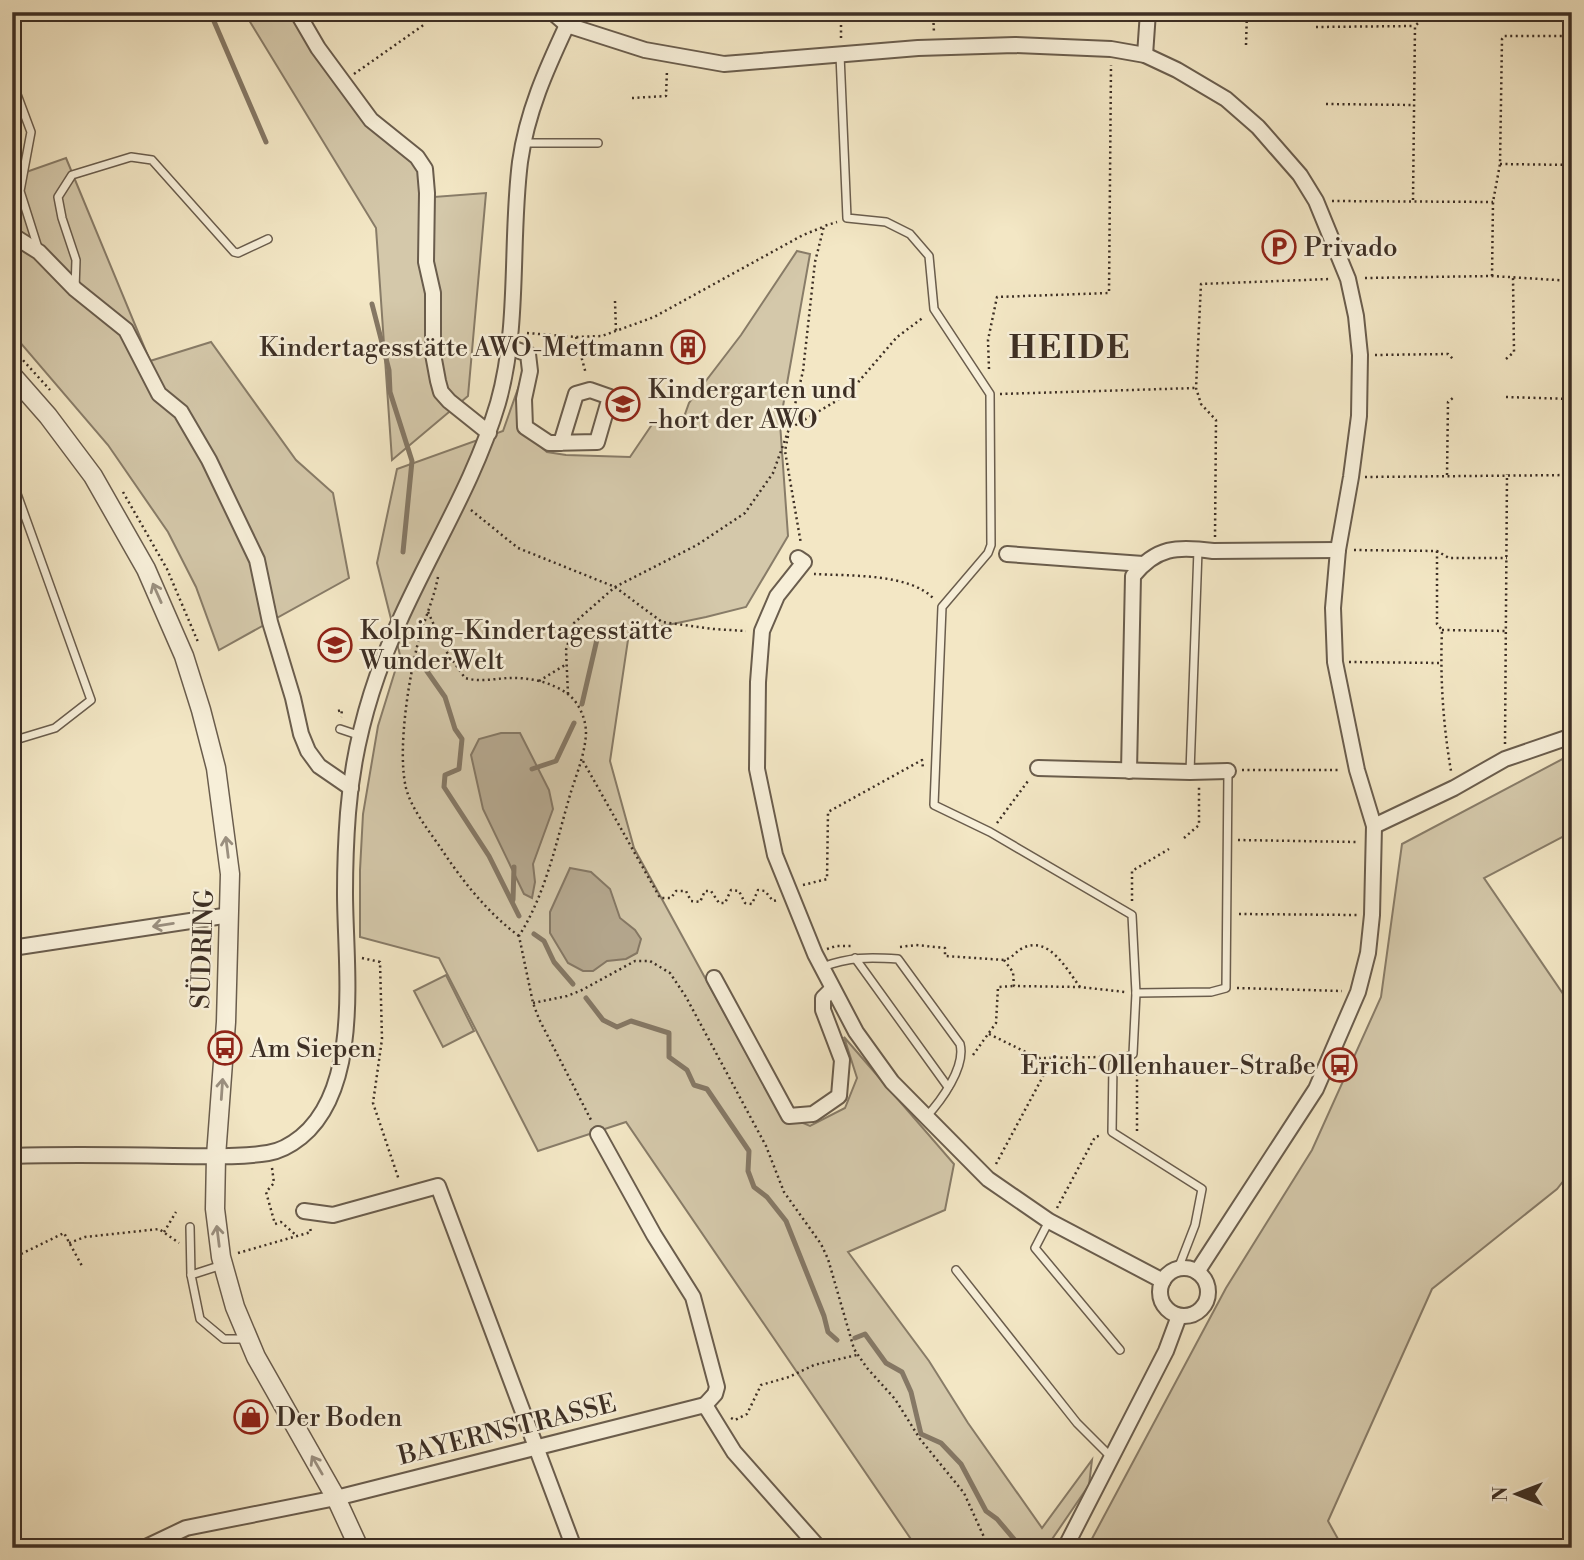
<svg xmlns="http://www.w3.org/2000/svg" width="1584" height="1560" viewBox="0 0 1584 1560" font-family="'Libre Bodoni',serif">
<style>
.green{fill:#d4c8aa;stroke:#887c68;stroke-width:2}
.water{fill:#b5a88f;stroke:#857865;stroke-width:2}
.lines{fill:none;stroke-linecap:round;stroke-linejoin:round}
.stream{stroke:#857865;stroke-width:5}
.service-casing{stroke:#6a5d4d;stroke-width:10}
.minor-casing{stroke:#6a5d4d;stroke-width:18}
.tertiary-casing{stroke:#6a5d4d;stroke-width:21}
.path{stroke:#3d2f25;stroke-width:2.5;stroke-dasharray:2 3.5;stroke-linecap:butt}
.service{stroke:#f7efd9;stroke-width:7}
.minor{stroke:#f7efd9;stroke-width:14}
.tertiary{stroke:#f7efd9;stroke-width:18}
.oneway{stroke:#9a8f7f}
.labels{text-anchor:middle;stroke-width:5;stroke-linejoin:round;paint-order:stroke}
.poi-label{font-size:26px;fill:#3d2f25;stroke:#f7efd9;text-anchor:start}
.street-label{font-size:26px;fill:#3d2f25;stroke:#f7efd9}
.district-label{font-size:33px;font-weight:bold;letter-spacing:2px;fill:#3d2f25;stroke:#f7efd9}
</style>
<rect width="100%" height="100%" fill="#f3e7c5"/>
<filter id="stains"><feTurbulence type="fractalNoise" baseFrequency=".00286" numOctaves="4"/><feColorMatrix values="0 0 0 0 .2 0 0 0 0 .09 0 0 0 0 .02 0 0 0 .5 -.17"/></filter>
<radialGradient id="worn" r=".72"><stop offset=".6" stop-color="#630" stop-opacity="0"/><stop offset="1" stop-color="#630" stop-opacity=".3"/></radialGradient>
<!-- green -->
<g class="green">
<polygon points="244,12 303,12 373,126 419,164 434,197 486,193 468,396 392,460 376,228"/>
<polygon points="66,158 150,361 211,342 296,460 333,493 349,578 219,650 196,587 168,532 108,445 12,333 12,177"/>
<polygon points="797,251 810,254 780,423 788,536 746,607 706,617 629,633 610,761 634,848 779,1113 810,1126 845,1108 857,1078 844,1037 954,1164 945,1210 848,1252 929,1361 968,1423 1042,1528 1092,1460 1089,1485 1046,1548 917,1548 626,1122 538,1151 439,958 360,937 360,870 363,814 378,726 400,655 377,563 397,469 503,431 526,366 520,429 547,452 566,455 630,457 653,423 680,428 689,403 741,335"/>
<polygon points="1572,754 1572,832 1484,878 1572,1007 1572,1170 1557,1189 1432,1289 1328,1521 1343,1548 1087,1548 1226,1288 1312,1150 1381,997 1402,844"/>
<polygon points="446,975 474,1031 443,1047 414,991"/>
</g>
<!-- water -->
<g class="water">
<polygon points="501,733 520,733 549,790 553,809 533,864 535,882 532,898 524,894 483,809 471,755 479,739"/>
<polygon points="570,868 591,872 610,889 620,918 635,930 641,939 637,953 626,959 607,961 593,971 583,971 568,963 550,933 550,912"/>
</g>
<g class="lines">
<!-- stream -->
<g class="stream">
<polyline points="210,12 266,142"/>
<polyline points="372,304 389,370 390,392 412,461 403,552"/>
<polyline points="424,667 445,697 455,729 462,739 459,769 445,775 444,787 489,856 519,916"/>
<polyline points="582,704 598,635"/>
<polyline points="532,769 556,761 574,723"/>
<polyline points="513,900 514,867"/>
<polyline points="534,934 544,941 554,962 573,984"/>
<polyline points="586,998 603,1020 617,1027 631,1021 669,1033 669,1057 687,1070 694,1085 707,1089 749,1151 748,1171 754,1187 767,1197 786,1221 824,1316 828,1332 837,1340"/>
<polyline points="855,1338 865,1334 886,1363 902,1372 911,1392 921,1434 941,1443 961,1464 986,1511 997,1519 1019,1545"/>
</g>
<defs>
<g id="service">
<polyline points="840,55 847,218 886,222 910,234 929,256 934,309 990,394 991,545 988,553 942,607 934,805 990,832 1132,915 1136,993 1133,1054 1113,1064 1112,1132 1202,1189 1195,1225 1178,1269"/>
<polyline points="12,81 31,132 20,191 38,248"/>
<polyline points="524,143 598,143"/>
<polyline points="75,289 76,260 62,218 58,197 72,175 131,157 152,160 234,252 238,253 268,239"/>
<polyline points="12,480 91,700 55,728 12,741"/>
<polyline points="340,729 361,736"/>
<polyline points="1190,772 1198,550"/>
<polyline points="855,958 948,1087"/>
<path d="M 822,967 C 850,957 868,957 898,959 L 960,1044 C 966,1067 941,1101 926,1117"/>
<polyline points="1136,993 1211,992 1226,988 1228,771"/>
<polyline points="1049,1221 1035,1248 1120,1350"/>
<polyline points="190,1227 191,1275"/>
<polyline points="222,1265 191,1275 200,1319 224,1339 248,1339"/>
<polyline points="956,1270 1077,1423 1111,1457"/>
</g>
<g id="minor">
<polyline points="297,12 318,48 371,120 417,157 425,169 427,193 426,262 433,293 433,354 438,381 441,392 449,401 489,433"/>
<polyline points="552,12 567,25 645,50 724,64 918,48 1015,45 1111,49 1145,55 1177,70 1226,99 1258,127 1300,175 1316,201 1348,279 1356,316 1360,355 1359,416 1351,477 1338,550 1333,608 1335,662 1357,770 1374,826 1372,915 1368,953 1358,992 1316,1089 1197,1272"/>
<polyline points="1145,55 1148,12"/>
<polyline points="12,235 39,252 75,289 126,330 159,394 181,412 209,460 257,560 270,622 293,698 301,734 308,751 319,766 351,788"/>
<polyline points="509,347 528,354 530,371 524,399 525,427 549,443 597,442 610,397 590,390 576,394 561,443"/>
<polyline points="1007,554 1143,564"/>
<polyline points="798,558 804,562 777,596 762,631 758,682 757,769 775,855 815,954 856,1032 892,1082 988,1179 1049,1221 1163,1281"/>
<polyline points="1038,768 1190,772 1228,771"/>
<path d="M 1129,771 L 1133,576 C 1156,547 1177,546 1213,551 L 1338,550"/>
<polyline points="1374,826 1454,788 1505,759 1572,736"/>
<polyline points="12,948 230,915"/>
<polyline points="714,978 789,1116 813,1114 839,1096 842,1060 823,1010 823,998 832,989"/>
<polyline points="598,1134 654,1235 693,1297 717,1387 715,1394 705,1405"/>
<path d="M 12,1156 C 66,1154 120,1155 173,1156 C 204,1156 238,1158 268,1153 C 281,1151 291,1145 301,1137 C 363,1086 345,965 345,893 C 345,866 346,839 348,813 C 353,748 372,681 399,622 C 432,548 475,481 498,403 C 520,325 510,242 520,162 C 527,112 546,70 567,25"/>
<polyline points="304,1211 333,1215 438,1186 574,1548"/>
<circle cx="1184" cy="1292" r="24"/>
<polyline points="144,1548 186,1528 336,1498 705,1405 734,1452 819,1548"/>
<polyline points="1065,1548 1166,1351 1179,1316"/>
</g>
<polyline id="tertiary" points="12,375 48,416 93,476 146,569 184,656 201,710 216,768 230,874 226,1022 216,1156 215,1209 221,1257 235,1307 256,1357 336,1498 359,1548"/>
</defs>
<!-- service casing -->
<use href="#service" class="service-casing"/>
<!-- minor casing -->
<use href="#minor" class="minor-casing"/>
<!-- tertiary casing -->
<use href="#tertiary" class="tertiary-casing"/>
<!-- path -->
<g class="path">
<polyline points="933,12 934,33"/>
<polyline points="315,17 324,12"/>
<polyline points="1316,27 1415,26"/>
<polyline points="841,38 841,12"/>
<polyline points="1246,45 1247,12"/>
<polyline points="354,74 425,24"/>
<polyline points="632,98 666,96 667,70"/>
<polyline points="1326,104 1414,105"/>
<polyline points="1500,164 1572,165"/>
<polyline points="1413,200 1415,26 1430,12"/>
<polyline points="1332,201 1493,202"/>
<polyline points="1492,276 1493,202 1500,164 1502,39 1504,36 1572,36"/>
<polyline points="1365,278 1492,276 1572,281"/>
<polyline points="615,301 616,331"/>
<polyline points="527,333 576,337 602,336 654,317 803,235 823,227"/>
<polyline points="576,337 586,374"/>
<polyline points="12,348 50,390"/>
<polyline points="1375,355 1448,354 1454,360"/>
<polyline points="1506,359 1514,352 1513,277"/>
<polyline points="989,369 988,340 997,297 1109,293 1111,65"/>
<polyline points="1000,394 1196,388"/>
<polyline points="1506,397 1572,399"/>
<polyline points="789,430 803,371 815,262 824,226 837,222"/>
<polyline points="788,436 785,451 801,544"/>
<polyline points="1447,475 1448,402 1454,397"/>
<polyline points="1365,477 1572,475"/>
<polyline points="123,492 167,569 198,642"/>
<polyline points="471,510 518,548 615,587 662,622 713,629 746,631"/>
<polyline points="1215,537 1216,420 1201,404 1196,388 1201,284 1330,279"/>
<polyline points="1354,550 1437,551 1449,558 1507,558"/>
<path d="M 1437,551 L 1437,624 L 1442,630 C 1440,677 1443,724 1451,771"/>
<path d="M 814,574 C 848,576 910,573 934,599"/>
<path d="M 438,577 C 434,598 425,618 419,639 C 409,676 397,750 406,788 C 412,811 431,833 444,853 C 465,884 488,913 519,936"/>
<path d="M 428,612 L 446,651 L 465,678 C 479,682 494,679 508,678 C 528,677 553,682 569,695 C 580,704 586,720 586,733 C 585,755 576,775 570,795 C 556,843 546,893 519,936 L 533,1003 L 539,1019 L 591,1120"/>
<polyline points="1442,630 1505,631"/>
<polyline points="1349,662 1441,663"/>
<polyline points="539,681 565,665"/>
<polyline points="568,694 566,650 574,623 615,587 697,545 745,513 773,473 789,429 848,394 897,337 924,317"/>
<polyline points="338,711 342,710 341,717"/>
<polyline points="1505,744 1507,474"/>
<polyline points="583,761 660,898 671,898 676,891 686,891 691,901 700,902 705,891 711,891 719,903 725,903 731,890 739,891 745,903 752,904 758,890 765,891 773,901 778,900"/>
<polyline points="1242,770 1340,770"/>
<polyline points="997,823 1028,781"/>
<polyline points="1184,838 1199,825 1199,786"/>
<polyline points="1238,840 1357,842"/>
<polyline points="803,885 827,879 828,812 922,760 923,768"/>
<polyline points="1132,901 1132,871 1169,849"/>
<polyline points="1239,914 1358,915"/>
<path d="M 900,947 L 916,945 L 945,948 L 945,956 L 1004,960 C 1013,958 1016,951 1023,948 C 1049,935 1067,970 1080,987"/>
<polyline points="827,949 836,946 852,946"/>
<polyline points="362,958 380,962 382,1039 373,1103 399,1180"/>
<polyline points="1004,960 1013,972 1014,986 1080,987 1125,992"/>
<polyline points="1237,988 1342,991"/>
<polyline points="533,1003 567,996 582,990 635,961 650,961 670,973 686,997 766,1146 784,1192 821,1244 828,1259 854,1349 867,1368 895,1399 920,1439 964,1493 989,1548"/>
<polyline points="989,1034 1038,1058 1103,1057"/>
<polyline points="973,1055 996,1023 998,987 1014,986"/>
<polyline points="1131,1068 1137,1069 1137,1133"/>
<polyline points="1137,1069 1233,1069"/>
<polyline points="996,1164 1048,1067 1039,1058"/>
<polyline points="272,1168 274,1183 266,1192 275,1224 281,1222 297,1236"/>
<polyline points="1057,1208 1095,1137 1102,1135"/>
<polyline points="164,1232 176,1212"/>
<polyline points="20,1243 21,1260"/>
<polyline points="69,1243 85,1237 159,1229 179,1243"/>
<polyline points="238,1253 311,1232 310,1228"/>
<polyline points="21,1254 64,1233 82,1266"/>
<polyline points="731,1418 735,1420 747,1414 761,1385 789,1377 814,1365 857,1355"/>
</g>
<!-- service -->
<use href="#service" class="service"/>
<!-- minor -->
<use href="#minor" class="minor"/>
<!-- tertiary -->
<use href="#tertiary" class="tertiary"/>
</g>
<!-- one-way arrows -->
<defs><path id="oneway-shaft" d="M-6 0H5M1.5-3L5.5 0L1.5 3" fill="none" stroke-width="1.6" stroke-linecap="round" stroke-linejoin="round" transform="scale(1.75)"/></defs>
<g class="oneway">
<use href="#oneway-shaft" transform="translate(157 593) rotate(-114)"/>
<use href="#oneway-shaft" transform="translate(227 847) rotate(-97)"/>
<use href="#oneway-shaft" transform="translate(163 925) rotate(171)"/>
<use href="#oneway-shaft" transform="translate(222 1089) rotate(-86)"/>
<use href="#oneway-shaft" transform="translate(218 1236) rotate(-97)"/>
<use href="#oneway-shaft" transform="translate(317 1465) rotate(-120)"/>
</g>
<!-- icons -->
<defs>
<symbol id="parking-ring" viewBox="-11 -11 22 22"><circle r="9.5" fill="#f7efd9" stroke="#8f2418" stroke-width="1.5"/><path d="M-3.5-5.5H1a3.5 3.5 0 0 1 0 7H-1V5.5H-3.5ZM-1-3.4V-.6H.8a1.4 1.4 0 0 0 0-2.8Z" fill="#8f2418"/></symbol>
<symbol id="building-ring" viewBox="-11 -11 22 22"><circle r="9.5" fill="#f7efd9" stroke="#8f2418" stroke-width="1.5"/><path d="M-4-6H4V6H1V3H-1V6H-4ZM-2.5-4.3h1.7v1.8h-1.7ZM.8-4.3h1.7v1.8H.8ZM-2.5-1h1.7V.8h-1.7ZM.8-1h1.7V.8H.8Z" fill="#8f2418"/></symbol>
<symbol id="school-ring" viewBox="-11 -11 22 22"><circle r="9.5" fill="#f7efd9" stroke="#8f2418" stroke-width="1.5"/><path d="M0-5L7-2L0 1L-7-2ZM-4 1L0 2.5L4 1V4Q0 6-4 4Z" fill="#8f2418"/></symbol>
<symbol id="bus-ring" viewBox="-11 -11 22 22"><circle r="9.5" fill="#f7efd9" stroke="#8f2418" stroke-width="1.5"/><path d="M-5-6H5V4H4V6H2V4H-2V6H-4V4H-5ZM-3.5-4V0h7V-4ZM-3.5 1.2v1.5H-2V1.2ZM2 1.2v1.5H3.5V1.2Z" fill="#8f2418"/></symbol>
<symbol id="shop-ring" viewBox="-11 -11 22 22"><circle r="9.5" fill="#f7efd9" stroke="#8f2418" stroke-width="1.5"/><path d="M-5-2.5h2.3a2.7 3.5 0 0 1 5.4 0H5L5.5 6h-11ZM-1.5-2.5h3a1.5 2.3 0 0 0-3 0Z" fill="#8f2418"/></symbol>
</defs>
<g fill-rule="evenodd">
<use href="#parking-ring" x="1260" y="228" width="38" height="38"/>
<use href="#building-ring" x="669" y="328" width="38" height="38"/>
<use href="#school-ring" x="604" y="385" width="38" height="38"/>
<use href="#school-ring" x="316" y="626" width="38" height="38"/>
<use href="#bus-ring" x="206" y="1029" width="38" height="38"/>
<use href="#bus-ring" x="1321" y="1046" width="38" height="38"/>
<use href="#shop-ring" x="232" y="1398" width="38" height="38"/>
</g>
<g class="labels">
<!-- poi labels -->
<g class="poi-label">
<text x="1304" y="256">Privado</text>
<text x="664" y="356" text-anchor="end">Kindertagesstätte AWO-Mettmann</text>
<text x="648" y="398">Kindergarten und<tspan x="648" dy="30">-hort der AWO</tspan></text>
<text x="360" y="639">Kolping-Kindertagesstätte<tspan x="360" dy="30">WunderWelt</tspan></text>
<text x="250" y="1057">Am Siepen</text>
<text x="1316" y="1074" text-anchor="end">Erich-Ollenhauer-Straße</text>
<text x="276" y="1426">Der Boden</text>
</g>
<!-- street labels -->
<g class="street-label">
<text transform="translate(202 949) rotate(-88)" y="9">SÜDRING</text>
<text transform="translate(507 1429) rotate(-14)" y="9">BAYERNSTRASSE</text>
</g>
<!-- district labels -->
<g class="district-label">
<text x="1070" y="358">HEIDE</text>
</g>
</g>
<!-- margin -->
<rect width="1584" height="1560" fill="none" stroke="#f3e7c5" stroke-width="42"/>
<rect x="14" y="14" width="1556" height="1532" fill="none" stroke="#3d2f25" stroke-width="3.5"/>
<rect x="21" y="21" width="1542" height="1518" fill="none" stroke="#3d2f25" stroke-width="2"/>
<!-- north arrow -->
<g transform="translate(1517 1494) rotate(270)" stroke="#f7efd9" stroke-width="5" paint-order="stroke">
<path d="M0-5L12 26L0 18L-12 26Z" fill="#3d2f25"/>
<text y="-10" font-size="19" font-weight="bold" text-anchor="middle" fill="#3d2f25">N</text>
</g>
<rect width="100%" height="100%" filter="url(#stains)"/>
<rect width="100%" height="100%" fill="url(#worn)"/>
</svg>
